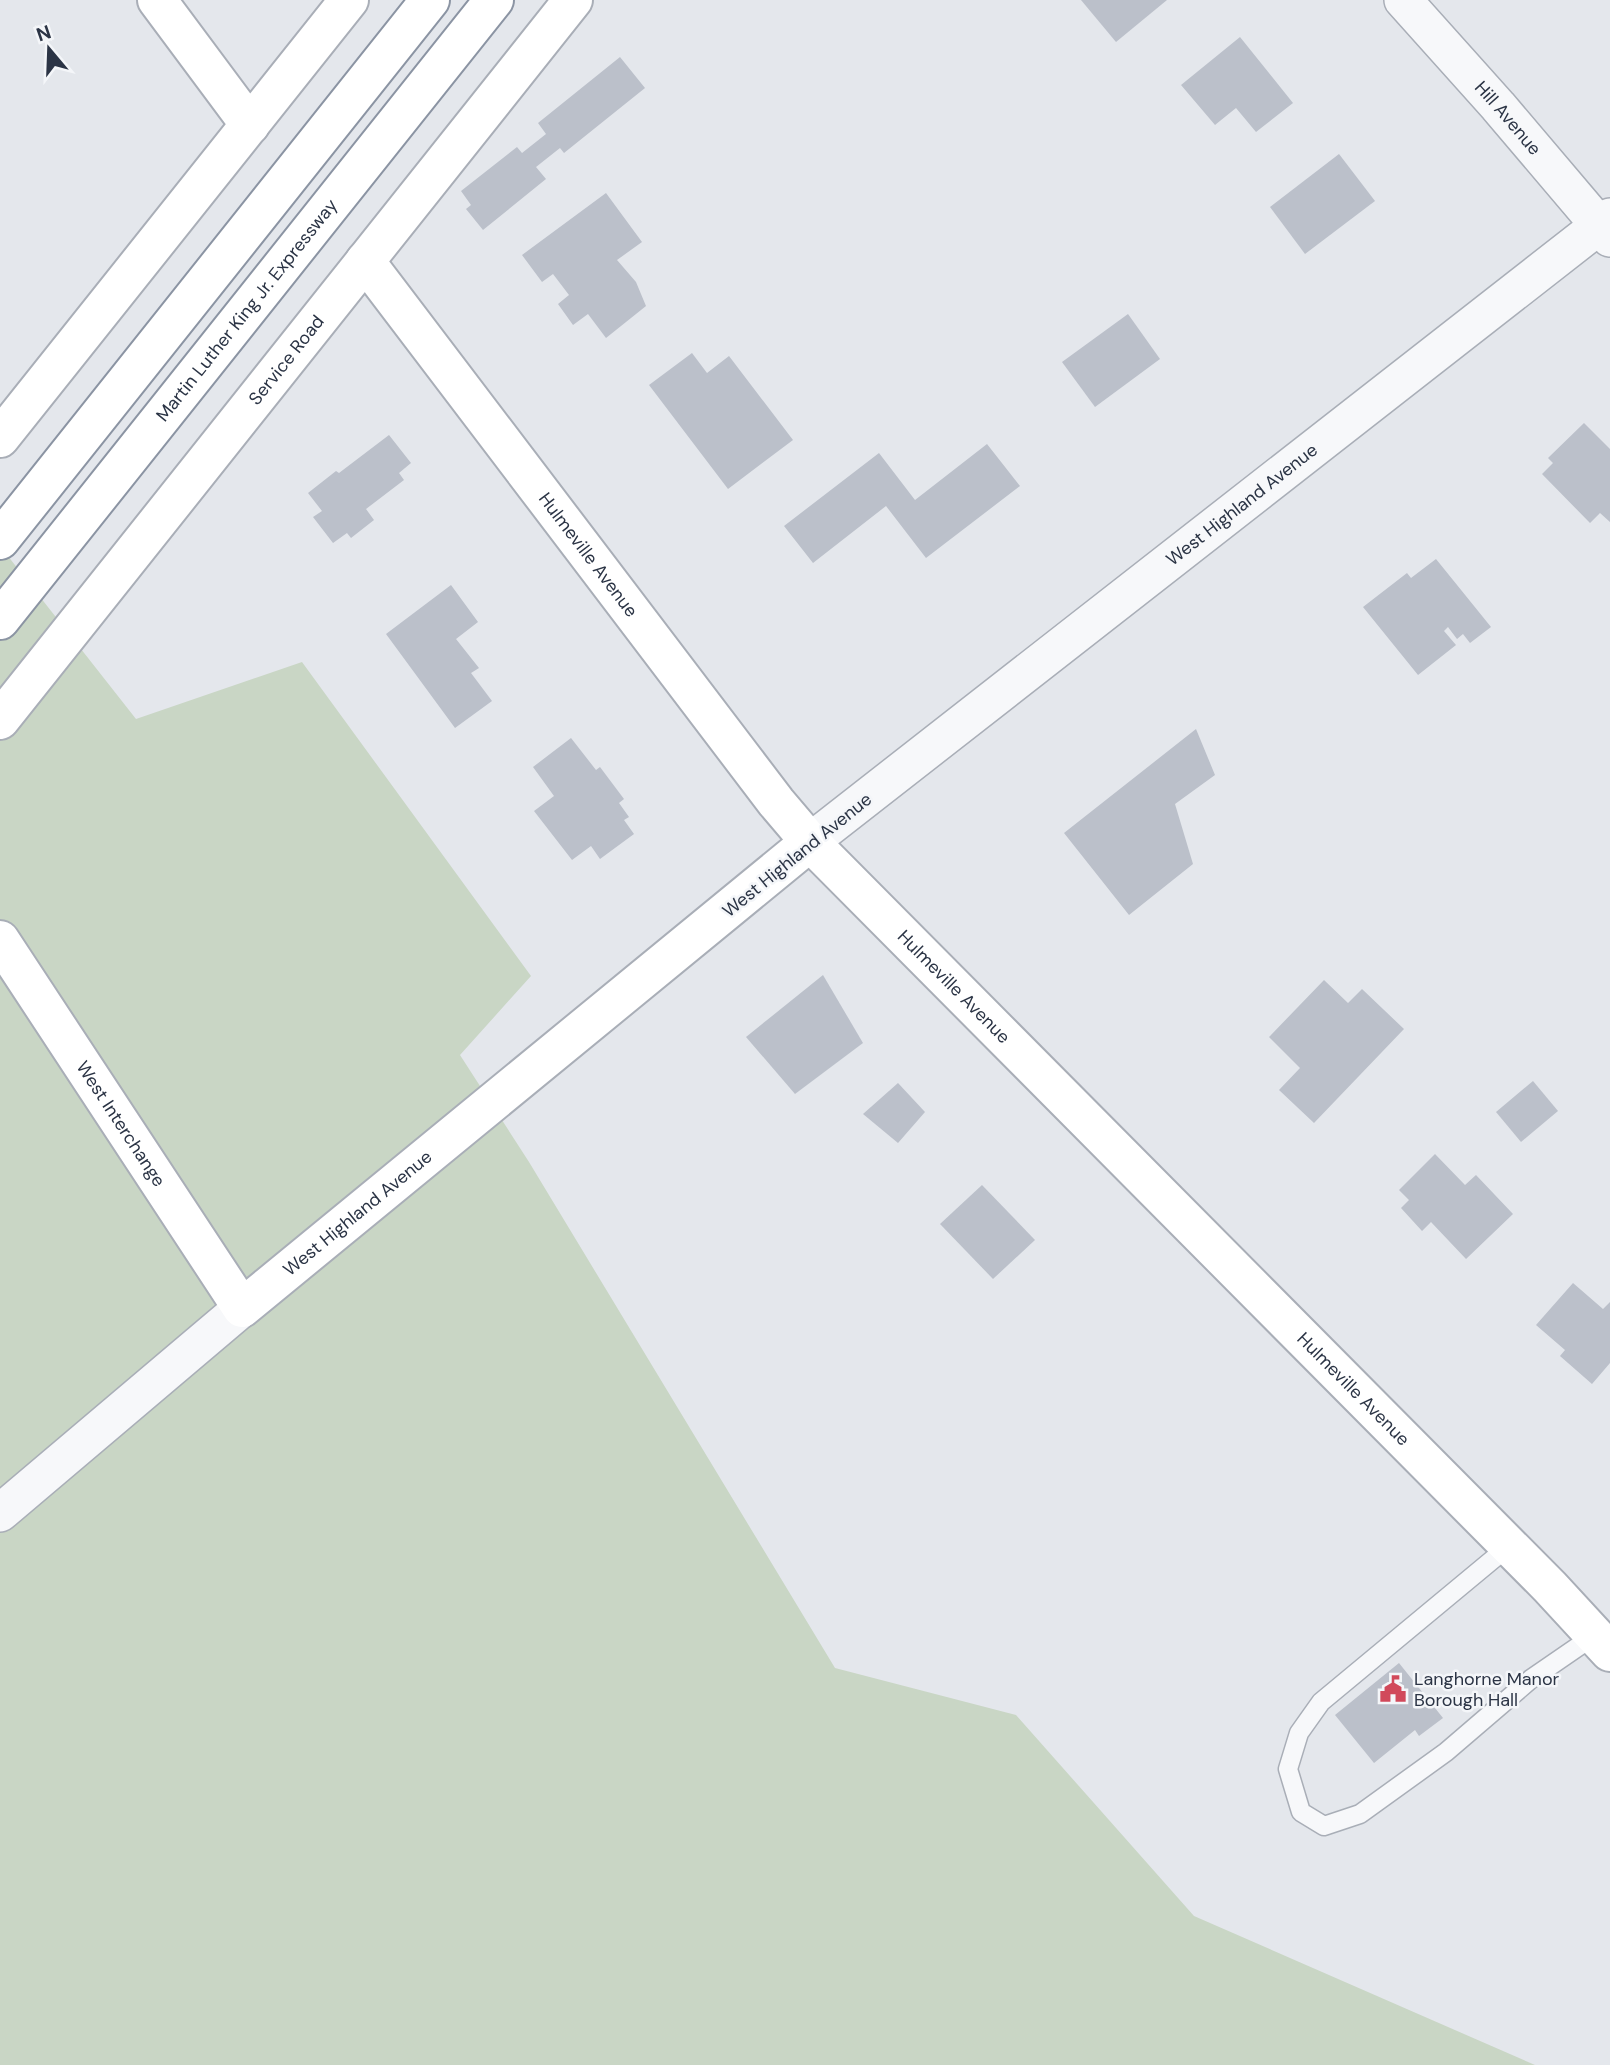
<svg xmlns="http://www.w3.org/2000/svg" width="1610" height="2065" viewBox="0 0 1610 2065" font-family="'DM Sans',sans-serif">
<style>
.green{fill:#c9d6c5}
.building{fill:#bbc0ca}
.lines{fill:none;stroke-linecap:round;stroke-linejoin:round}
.lane-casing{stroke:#a9aeb7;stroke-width:21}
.street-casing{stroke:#a9aeb7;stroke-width:40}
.secondary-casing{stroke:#a9aeb7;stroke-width:42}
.highway-casing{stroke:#8b94a3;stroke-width:42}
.lane{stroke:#f7f8fa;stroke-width:18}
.street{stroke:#f7f8fa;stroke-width:37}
.secondary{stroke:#fff;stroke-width:38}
.highway{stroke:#fff;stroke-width:38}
.labels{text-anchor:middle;stroke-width:5;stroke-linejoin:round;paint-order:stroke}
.street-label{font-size:18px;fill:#2b3445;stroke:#f4f6f9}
.poi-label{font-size:18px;fill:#2b3445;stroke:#f4f6f9;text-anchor:start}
</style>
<rect width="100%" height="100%" fill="#e4e7ec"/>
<!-- green -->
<polygon class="green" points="0,546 136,719 302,662 531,976 460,1055 529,1162 835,1668 1016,1715 1194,1916 1535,2065 0,2065"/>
<!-- building -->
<g class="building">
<polygon points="1081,0 1167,0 1116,42"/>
<polygon points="1240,37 1293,103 1256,132 1236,108 1215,125 1181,85"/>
<polygon points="620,57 645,88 564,153 560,148 536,167 546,179 483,230 466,209 471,205 461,191 517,147 522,153 546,134 538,123"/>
<polygon points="1339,154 1375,201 1305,254 1270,207"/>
<polygon points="606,193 642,242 617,260 636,282 646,306 606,338 588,314 573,325 558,304 569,295 553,274 542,282 522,255"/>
<polygon points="1128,314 1160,359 1095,407 1062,362"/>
<polygon points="692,353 707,373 729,356 793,440 728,489 649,385"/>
<polygon points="1584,423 1610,449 1610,522 1600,513 1590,523 1542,474 1553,463 1548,458"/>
<polygon points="389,435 411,463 399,473 404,480 366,509 374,520 351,538 347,533 333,543 313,517 322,511 308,493 336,471 339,473"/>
<polygon points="987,444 1020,486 926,558 886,506 813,563 784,526 879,453 915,500"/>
<polygon points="1436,559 1491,627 1470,643 1463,634 1457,639 1448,627 1444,631 1456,645 1418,675 1363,607 1407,573 1411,578"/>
<polygon points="451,585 478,622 456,639 479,668 471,673 492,701 455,728 386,634"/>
<polygon points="1196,729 1215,775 1175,804 1193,864 1129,915 1064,833"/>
<polygon points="571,738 596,770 600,767 624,799 619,803 629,817 624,820 634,834 600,859 591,846 572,860 534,811 554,796 533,767"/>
<polygon points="823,975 863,1043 795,1094 746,1037"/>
<polygon points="1324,980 1348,1003 1362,989 1404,1029 1314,1123 1279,1090 1300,1068 1269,1037"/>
<polygon points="1533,1081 1558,1111 1521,1142 1496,1112"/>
<polygon points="898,1083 925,1112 898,1143 863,1114"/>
<polygon points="1435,1154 1465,1185 1476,1175 1513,1214 1466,1259 1431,1222 1422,1231 1401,1208 1409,1200 1399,1190"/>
<polygon points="982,1185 1035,1240 993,1279 940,1224"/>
<polygon points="1573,1283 1603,1309 1610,1302 1610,1363 1592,1384 1560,1356 1565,1350 1536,1325"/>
<polygon points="1399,1663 1443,1718 1419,1736 1415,1730 1374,1763 1335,1715"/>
</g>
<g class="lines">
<defs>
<polyline id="lane" points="1509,1546 1321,1702 1299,1733 1288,1769 1301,1812 1324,1826 1360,1814 1446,1752 1531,1679 1595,1635"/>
<g id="street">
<path id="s1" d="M 1403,0 L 1498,106 L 1610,238"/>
<path id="s2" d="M 810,842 L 1610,217"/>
<polyline points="0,1513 242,1308"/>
</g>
<g id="secondary">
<polyline points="157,0 250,125"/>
<path id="s3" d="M 365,261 L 776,802 L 810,842 L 1550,1587 L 1610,1652"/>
<polyline points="0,438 349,0"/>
<path id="s4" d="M 0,720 L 573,0"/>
<path id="s5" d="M 0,940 L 242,1308 L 810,842"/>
</g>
<g id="highway">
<polyline points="0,540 430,0"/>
<path id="s6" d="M 0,620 L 494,0"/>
</g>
</defs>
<!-- lane casing -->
<use href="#lane" class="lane-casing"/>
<!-- street casing -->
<use href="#street" class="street-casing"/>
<!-- secondary casing -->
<use href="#secondary" class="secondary-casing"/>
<!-- highway casing -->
<use href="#highway" class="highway-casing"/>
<!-- lane -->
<use href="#lane" class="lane"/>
<!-- street -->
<use href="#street" class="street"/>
<!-- secondary -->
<use href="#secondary" class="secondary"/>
<!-- highway -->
<use href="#highway" class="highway"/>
</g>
<!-- icons -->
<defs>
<symbol id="civic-bare" viewBox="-9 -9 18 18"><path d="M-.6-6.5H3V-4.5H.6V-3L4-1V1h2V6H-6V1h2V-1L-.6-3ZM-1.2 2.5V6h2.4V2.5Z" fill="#d1495b" stroke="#f4f6f9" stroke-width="2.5" paint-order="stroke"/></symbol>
</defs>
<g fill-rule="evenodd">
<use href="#civic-bare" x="1374" y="1670" width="38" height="38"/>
</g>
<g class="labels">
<!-- street labels -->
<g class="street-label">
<text dy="6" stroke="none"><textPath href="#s1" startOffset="158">Hill Avenue</textPath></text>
<text dy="6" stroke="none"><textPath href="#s6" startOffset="396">Martin Luther King Jr. Expressway</textPath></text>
<text dy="6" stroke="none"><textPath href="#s4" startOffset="460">Service Road</textPath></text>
<text dy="6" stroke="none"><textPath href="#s2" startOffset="548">West Highland Avenue</textPath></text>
<text dy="6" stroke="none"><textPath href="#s3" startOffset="369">Hulmeville Avenue</textPath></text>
<text transform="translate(797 855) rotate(-39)" y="6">West Highland Avenue</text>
<text dy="6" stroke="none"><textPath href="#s3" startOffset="936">Hulmeville Avenue</textPath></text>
<text dy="6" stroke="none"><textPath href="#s5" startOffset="220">West Interchange</textPath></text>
<text dy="6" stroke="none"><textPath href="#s5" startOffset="590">West Highland Avenue</textPath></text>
<text dy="6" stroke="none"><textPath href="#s3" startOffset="1503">Hulmeville Avenue</textPath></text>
</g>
<!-- poi labels -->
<g class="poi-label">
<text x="1414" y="1685">Langhorne Manor<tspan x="1414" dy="21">Borough Hall</tspan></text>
</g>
</g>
<!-- north arrow -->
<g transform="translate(49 49) rotate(341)" stroke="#f4f6f9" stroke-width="5" paint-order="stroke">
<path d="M0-5L12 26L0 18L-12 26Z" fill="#2b3445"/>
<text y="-10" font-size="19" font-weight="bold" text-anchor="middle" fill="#2b3445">N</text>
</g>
</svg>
